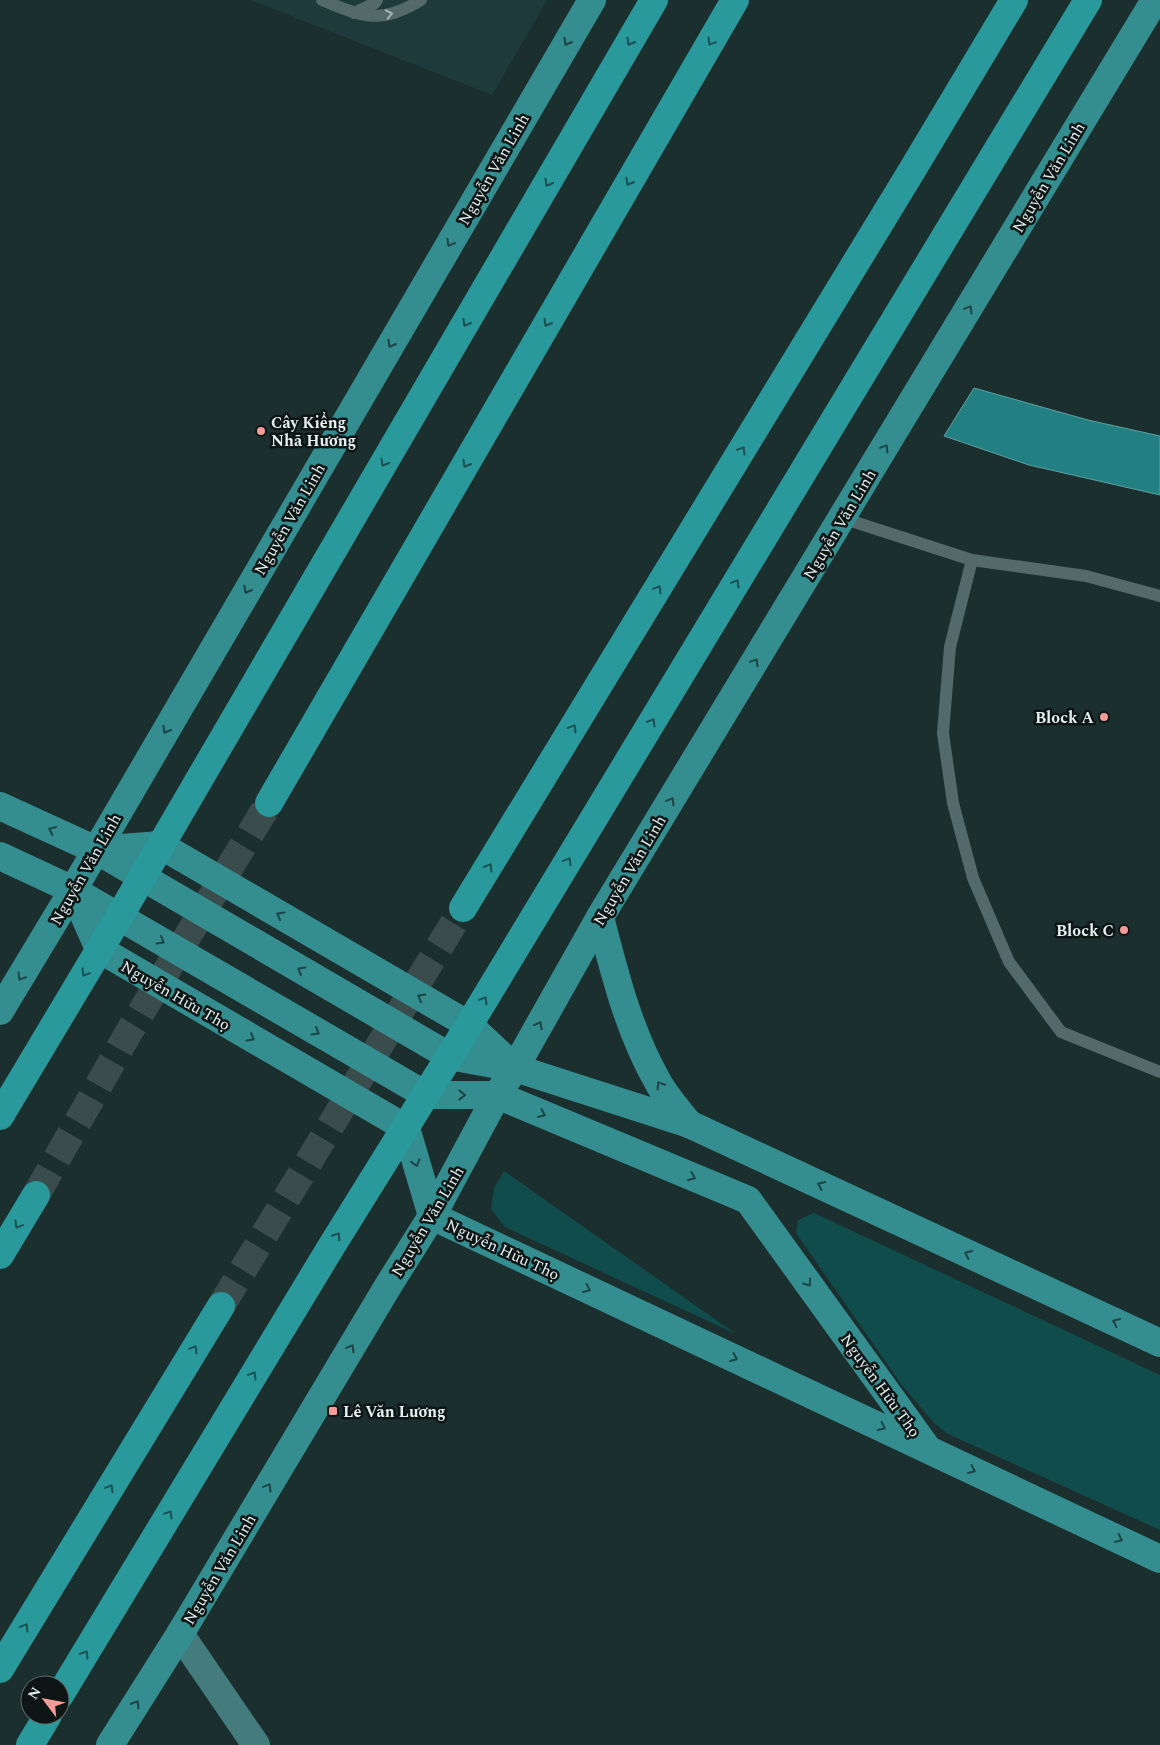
<svg xmlns="http://www.w3.org/2000/svg" width="1160" height="1745" viewBox="0 0 1160 1745" font-family="Spectral,serif">
<style>
.built{fill:#1e3a3a}
.green{fill:#114c4d}
.water{fill:#228082;stroke:#5ca1a3}
.lines{fill:none;stroke-linecap:round;stroke-linejoin:round}
.trunk-tunnel{stroke:#3a4c4c;stroke-width:28;stroke-dasharray:28 14;stroke-linecap:butt}
.service{stroke:#546969;stroke-width:12}
.secondary{stroke:#447b7c;stroke-width:28}
.primary{stroke:#348d8f;stroke-width:28}
.trunk{stroke:#29999c;stroke-width:28}
.oneway{stroke:#a3b3b3}
.oneway2{stroke:#1d4546}
.oneway3{stroke:#1a5052}
.poi-dot{fill:#f59b97;stroke:#0d1515;stroke-width:2}
.labels{text-anchor:middle;stroke-width:5;stroke-linejoin:round;paint-order:stroke}
.street-label{font-size:16px;fill:#e4efef;stroke:#0d1515}
.poi-label{font-size:16px;font-weight:bold;fill:#e4efef;stroke:#0d1515;text-anchor:start}
</style>
<rect width="100%" height="100%" fill="#1c2f2f"/>
<!-- built -->
<polygon class="built" points="250,0 547,0 492,95"/>
<!-- green -->
<g class="green">
<polygon points="504,1171 736,1334 505,1227 491,1209 494,1188"/>
<polygon points="814,1213 1160,1375 1160,1530 948,1434 934,1423 901,1384 796,1233 798,1220"/>
</g>
<!-- water -->
<polygon class="water" points="974,388 1088,420 1160,436 1160,495 1029,465 944,436"/>
<g class="lines">
<!-- trunk-tunnel -->
<g class="trunk-tunnel">
<polyline points="36,1195 129,1032 269,803"/>
<polyline points="221,1306 463,908"/>
</g>
<!-- service -->
<g class="service">
<path d="M 322,0 C 363,17 381,25 421,0"/>
<polyline points="354,13 375,3 377,0"/>
<polyline points="842,518 972,560 1086,576 1160,596"/>
<polyline points="972,560 950,647 943,733 953,803 973,878 1009,962 1061,1032 1160,1072"/>
</g>
<!-- secondary -->
<polyline class="secondary" points="180,1634 256,1745"/>
<!-- primary -->
<g class="primary">
<polyline points="0,806 96,850 449,1056 515,1068 689,1124 1160,1343"/>
<polyline points="96,850 160,845 469,1025 515,1068"/>
<polyline points="0,856 73,890 426,1095 497,1095 748,1200 927,1448"/>
<polyline points="73,890 99,949 406,1128 432,1216 1160,1559"/>
<path d="M 600,917 C 615,975 629,1032 659,1084 C 667,1098 679,1111 689,1124"/>
<polyline points="0,1011 73,890 592,0"/>
<polyline points="110,1745 180,1634 388,1286 432,1216 497,1095 515,1068 600,917 1155,0"/>
</g>
<!-- trunk -->
<g class="trunk">
<polyline points="269,803 735,0"/>
<polyline points="463,908 911,172 1014,0"/>
<polyline points="0,1116 119,917 654,0"/>
<polyline points="0,1255 36,1195"/>
<polyline points="0,1669 221,1306"/>
<polyline points="60,1695 331,1247 469,1025 1088,0"/>
<polyline points="30,1745 48,1715"/>
</g>
</g>
<!-- one-way arrows -->
<defs><path id="oneway-chevron" d="M-2-3.5L2.5 0L-2 3.5" fill="none" stroke-width="1.6" stroke-linecap="round" stroke-linejoin="round" transform="scale(1.25)"/></defs>
<use class="oneway" href="#oneway-chevron" transform="translate(389 14) rotate(-12)"/>
<g class="oneway2">
<use href="#oneway-chevron" transform="translate(567 42) rotate(120)"/>
<use href="#oneway-chevron" transform="translate(450 243) rotate(120)"/>
<use href="#oneway-chevron" transform="translate(969 309) rotate(-59)"/>
<use href="#oneway-chevron" transform="translate(391 344) rotate(120)"/>
<use href="#oneway-chevron" transform="translate(885 448) rotate(-59)"/>
<use href="#oneway-chevron" transform="translate(247 590) rotate(120)"/>
<use href="#oneway-chevron" transform="translate(755 662) rotate(-59)"/>
<use href="#oneway-chevron" transform="translate(166 730) rotate(120)"/>
<use href="#oneway-chevron" transform="translate(671 801) rotate(-59)"/>
<use href="#oneway-chevron" transform="translate(52 830) rotate(-155)"/>
<use href="#oneway-chevron" transform="translate(280 915) rotate(-150)"/>
<use href="#oneway-chevron" transform="translate(161 941) rotate(30)"/>
<use href="#oneway-chevron" transform="translate(301 970) rotate(-150)"/>
<use href="#oneway-chevron" transform="translate(21 977) rotate(121)"/>
<use href="#oneway-chevron" transform="translate(421 997) rotate(-150)"/>
<use href="#oneway-chevron" transform="translate(539 1025) rotate(-61)"/>
<use href="#oneway-chevron" transform="translate(316 1032) rotate(30)"/>
<use href="#oneway-chevron" transform="translate(251 1038) rotate(30)"/>
<use href="#oneway-chevron" transform="translate(660 1085) rotate(-122)"/>
<use href="#oneway-chevron" transform="translate(462 1095)"/>
<use href="#oneway-chevron" transform="translate(542 1114) rotate(23)"/>
<use href="#oneway-chevron" transform="translate(416 1163) rotate(73)"/>
<use href="#oneway-chevron" transform="translate(692 1177) rotate(23)"/>
<use href="#oneway-chevron" transform="translate(821 1185) rotate(-155)"/>
<use href="#oneway-chevron" transform="translate(968 1254) rotate(-155)"/>
<use href="#oneway-chevron" transform="translate(808 1283) rotate(54)"/>
<use href="#oneway-chevron" transform="translate(587 1289) rotate(25)"/>
<use href="#oneway-chevron" transform="translate(1116 1322) rotate(-155)"/>
<use href="#oneway-chevron" transform="translate(351 1348) rotate(-59)"/>
<use href="#oneway-chevron" transform="translate(734 1358) rotate(25)"/>
<use href="#oneway-chevron" transform="translate(882 1427) rotate(25)"/>
<use href="#oneway-chevron" transform="translate(972 1470) rotate(25)"/>
<use href="#oneway-chevron" transform="translate(268 1487) rotate(-59)"/>
<use href="#oneway-chevron" transform="translate(1119 1539) rotate(25)"/>
<use href="#oneway-chevron" transform="translate(136 1704) rotate(-58)"/>
</g>
<g class="oneway3">
<use href="#oneway-chevron" transform="translate(630 42) rotate(120)"/>
<use href="#oneway-chevron" transform="translate(711 42) rotate(121)"/>
<use href="#oneway-chevron" transform="translate(629 182) rotate(120)"/>
<use href="#oneway-chevron" transform="translate(548 183) rotate(120)"/>
<use href="#oneway-chevron" transform="translate(466 323) rotate(120)"/>
<use href="#oneway-chevron" transform="translate(547 323) rotate(120)"/>
<use href="#oneway-chevron" transform="translate(742 450) rotate(-59)"/>
<use href="#oneway-chevron" transform="translate(384 463) rotate(120)"/>
<use href="#oneway-chevron" transform="translate(466 464) rotate(120)"/>
<use href="#oneway-chevron" transform="translate(736 583) rotate(-59)"/>
<use href="#oneway-chevron" transform="translate(658 589) rotate(-59)"/>
<use href="#oneway-chevron" transform="translate(652 722) rotate(-59)"/>
<use href="#oneway-chevron" transform="translate(573 728) rotate(-59)"/>
<use href="#oneway-chevron" transform="translate(568 861) rotate(-59)"/>
<use href="#oneway-chevron" transform="translate(489 867) rotate(-59)"/>
<use href="#oneway-chevron" transform="translate(85 973) rotate(121)"/>
<use href="#oneway-chevron" transform="translate(484 1000) rotate(-59)"/>
<use href="#oneway-chevron" transform="translate(18 1225) rotate(121)"/>
<use href="#oneway-chevron" transform="translate(337 1236) rotate(-58)"/>
<use href="#oneway-chevron" transform="translate(194 1349) rotate(-59)"/>
<use href="#oneway-chevron" transform="translate(253 1375) rotate(-59)"/>
<use href="#oneway-chevron" transform="translate(110 1488) rotate(-59)"/>
<use href="#oneway-chevron" transform="translate(169 1514) rotate(-59)"/>
<use href="#oneway-chevron" transform="translate(25 1627) rotate(-59)"/>
<use href="#oneway-chevron" transform="translate(85 1654) rotate(-59)"/>
</g>
<!-- markers -->
<g class="poi-dot">
<circle cx="261" cy="431" r="5"/>
<circle cx="1104" cy="717" r="5"/>
<circle cx="1124" cy="930" r="5"/>
<rect x="328" y="1406" width="10" height="10" rx="2.5"/>
</g>
<g class="labels">
<!-- street labels -->
<g class="street-label">
<text transform="translate(493 169) rotate(-60)" y="6">Nguyễn Văn Linh</text>
<text transform="translate(1048 177) rotate(-59)" y="6">Nguyễn Văn Linh</text>
<text transform="translate(289 519) rotate(-60)" y="6">Nguyễn Văn Linh</text>
<text transform="translate(839 524) rotate(-59)" y="6">Nguyễn Văn Linh</text>
<text transform="translate(85 869) rotate(-60)" y="6">Nguyễn Văn Linh</text>
<text transform="translate(629 870) rotate(-59)" y="6">Nguyễn Văn Linh</text>
<text transform="translate(176 995) rotate(30)" y="6">Nguyễn Hữu Thọ</text>
<text transform="translate(427 1221) rotate(-59)" y="6">Nguyễn Văn Linh</text>
<text transform="translate(503 1249) rotate(25)" y="6">Nguyễn Hữu Thọ</text>
<text transform="translate(881 1385) rotate(54)" y="6">Nguyễn Hữu Thọ</text>
<text transform="translate(219 1569) rotate(-59)" y="6">Nguyễn Văn Linh</text>
</g>
<!-- poi labels -->
<g class="poi-label">
<text x="271" y="428">Cây Kiểng<tspan x="271" dy="18">Nhã Hương</tspan></text>
<text x="1094" y="723" text-anchor="end">Block A</text>
<text x="1114" y="936" text-anchor="end">Block C</text>
<text x="343" y="1417">Lê Văn Lương</text>
</g>
</g>
<!-- north arrow -->
<g transform="translate(45 1700) rotate(302)"><circle r="24" fill="#0d1515" stroke="#636c6c"/>
<path d="M0-4L9 19L0 12L-9 19Z" fill="#f59b97"/>
<text y="-8" font-size="14" font-weight="bold" text-anchor="middle" fill="#e4efef">N</text>
</g>
</svg>
